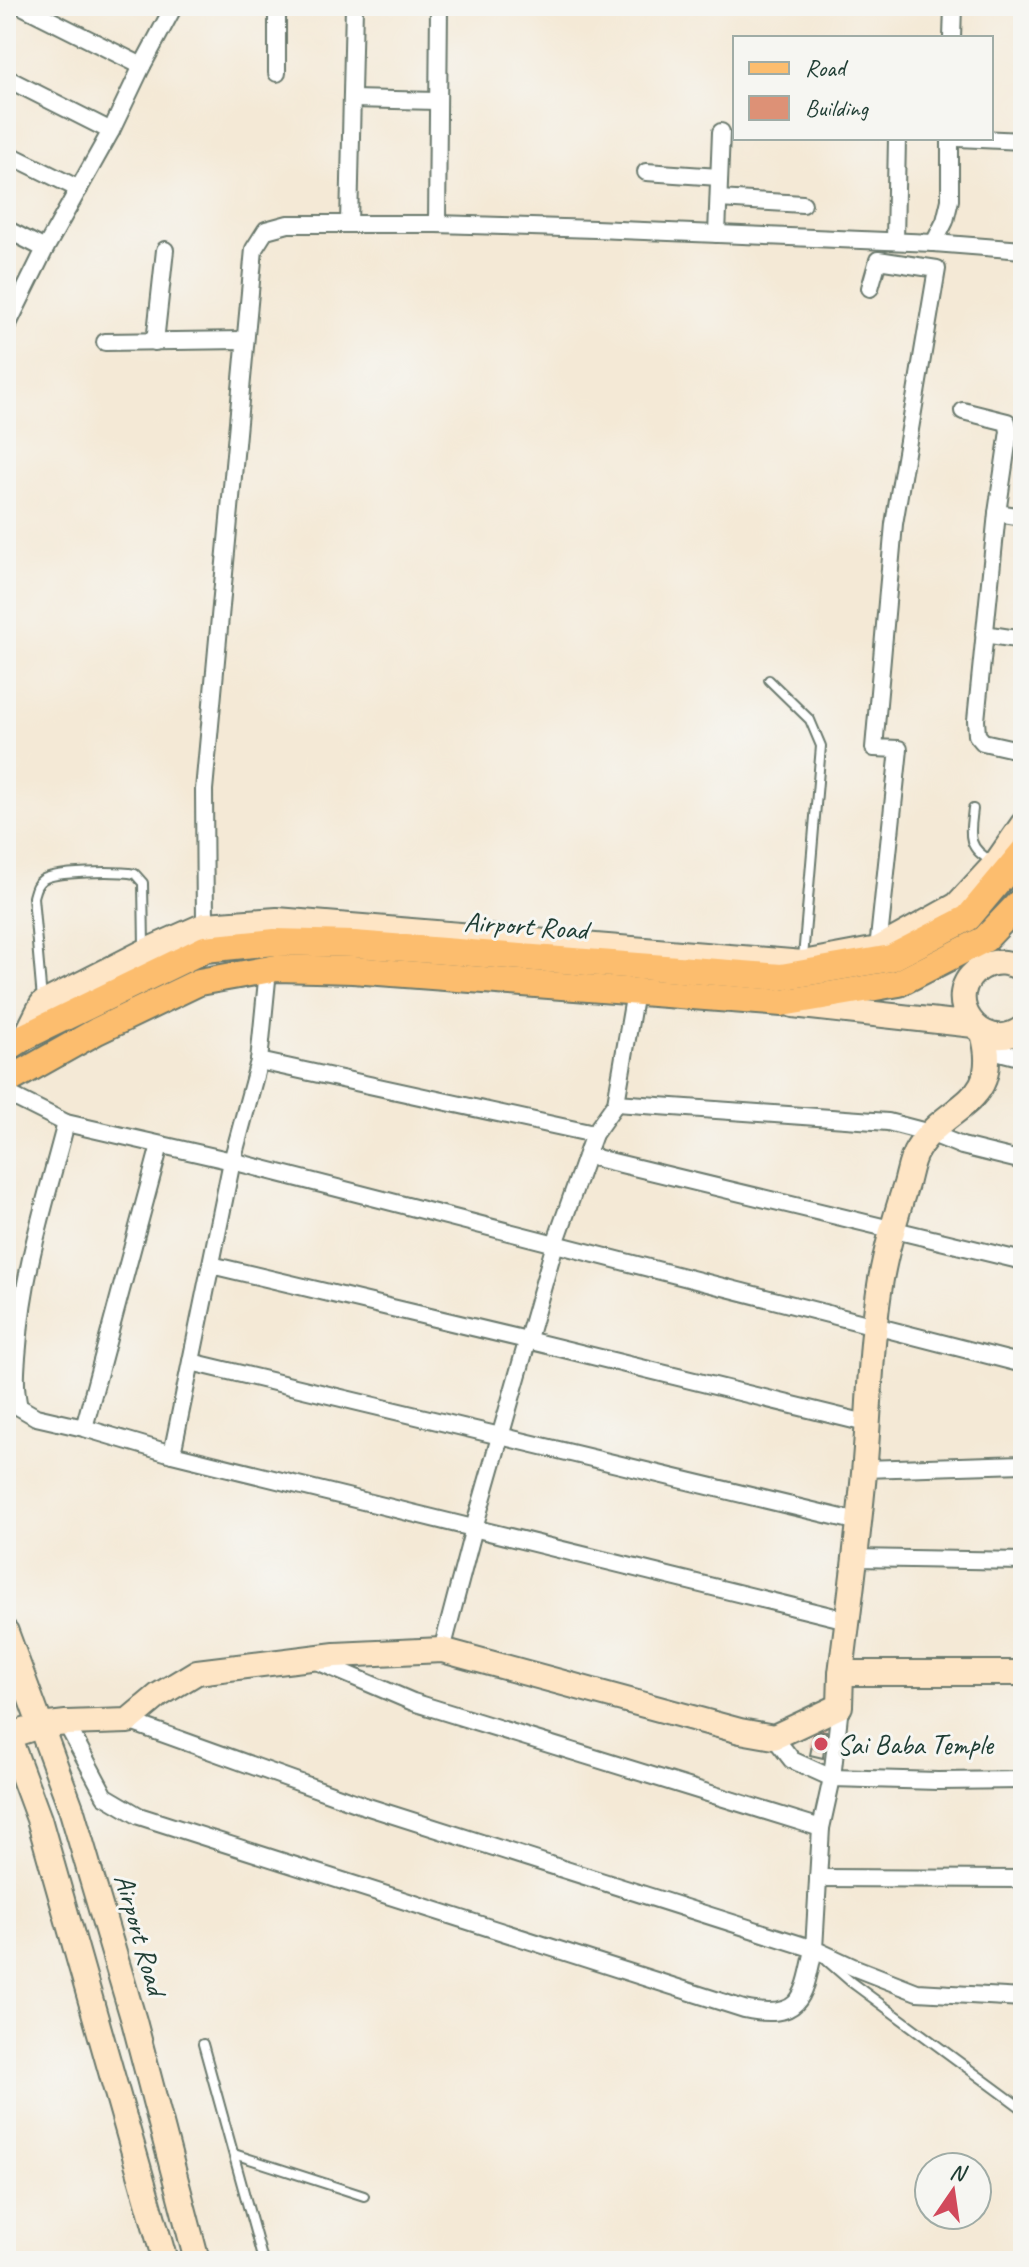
<svg xmlns="http://www.w3.org/2000/svg" width="1029" height="2267" viewBox="0 0 1029 2267" font-family="Caveat,sans-serif">
<style>
.building{fill:#dd9176}
.lines{fill:none;stroke-linecap:round;stroke-linejoin:round}
.lane-casing{stroke:#6a796d;stroke-width:12}
.street-casing{stroke:#6a796d;stroke-width:20}
.secondary-casing{stroke:#6a796d;stroke-width:28}
.primary-casing{stroke:#6a796d;stroke-width:30}
.lane{stroke:#fff;stroke-width:8}
.street{stroke:#fff;stroke-width:16}
.secondary{stroke:#fee5c5;stroke-width:24}
.primary{stroke:#fcbd6e;stroke-width:26}
.poi-dot{fill:#d1495b;stroke:#f6f6f2;stroke-width:3}
.labels{text-anchor:middle;stroke-width:6;stroke-linejoin:round;paint-order:stroke}
.street-label{font-size:28px;fill:#1f3d34;stroke:#f6f6f2}
.poi-label{font-size:28px;fill:#1f3d34;stroke:#f6f6f2;text-anchor:start}
</style>
<rect width="100%" height="100%" fill="#f6f6f2"/>
<filter id="ink" filterUnits="userSpaceOnUse"><feTurbulence type="fractalNoise" baseFrequency=".0125" numOctaves="2"/><feDisplacementMap in="SourceGraphic" scale="16" xChannelSelector="R" yChannelSelector="G"/><feConvolveMatrix kernelMatrix="1 2 1 2 8 2 1 2 1" color-interpolation-filters="sRGB"/></filter>
<filter id="wash" filterUnits="userSpaceOnUse"><feTurbulence type="fractalNoise" baseFrequency=".006" numOctaves="4" result="noise"/><feDisplacementMap in="SourceGraphic" scale="32" xChannelSelector="R" yChannelSelector="G"/><feGaussianBlur stdDeviation="1.8" result="paint"/><feColorMatrix in="noise" values="0 0 0 0 0 0 0 0 0 0 0 0 0 0 0 0 0 1.4 0 .05"/><feComposite in="paint" operator="in"/></filter>
<g filter="url(#wash)">
<rect width="100%" height="100%" fill="#f4e9d6"/>
<g id="blocks">
<!-- building -->
<polygon class="building" points="823,1731 826,1731 823,1758 810,1755 814,1735"/>
</g>
</g>
<g filter="url(#ink)">
<use href="#blocks" fill-opacity="0" stroke="#6a796d" stroke-width="2"/>
<g class="lines">
<defs>
<g id="lane">
<polyline points="769,680 810,720 821,746 803,958"/>
<path d="M 973,809 C 970,834 966,848 992,861"/>
<path d="M 42,1000 L 33,897 C 35,890 36,884 42,880 C 54,871 118,871 135,874 L 143,883 L 144,947"/>
<polyline points="827,1961 851,1982 1023,2109"/>
<polyline points="203,2044 263,2261"/>
<polyline points="234,2154 364,2196"/>
</g>
<g id="street">
<polyline points="22,6 142,66"/>
<polyline points="952,38 953,6"/>
<polyline points="277,73 277,6"/>
<polyline points="6,78 111,131"/>
<polyline points="352,99 437,101"/>
<polyline points="958,138 1023,141"/>
<polyline points="6,153 79,189"/>
<polyline points="646,172 719,177"/>
<polyline points="719,199 803,204"/>
<polyline points="349,224 354,6"/>
<polyline points="437,224 439,6"/>
<polyline points="6,229 45,249"/>
<polyline points="717,234 721,132"/>
<polyline points="895,241 897,138"/>
<polyline points="934,243 945,221 950,200 950,138"/>
<polyline points="870,288 878,260 937,269 894,524 874,748 899,749 878,949"/>
<polyline points="6,328 45,249 111,131 142,66 174,6"/>
<polyline points="105,342 244,340"/>
<polyline points="155,342 165,250"/>
<polyline points="963,411 1007,422 1009,431 997,513 976,720 977,735 983,742 1023,751"/>
<polyline points="997,513 1023,517"/>
<polyline points="984,634 1023,640"/>
<polyline points="205,925 204,790 254,249 266,230 288,224 437,224 595,229 934,243 1023,250"/>
<polyline points="268,970 259,1061 232,1161 172,1454 847,1620"/>
<polyline points="988,1049 1023,1058"/>
<polyline points="259,1061 594,1134"/>
<polyline points="6,1093 66,1123 232,1161 1023,1364"/>
<polyline points="616,1103 888,1122 930,1133 962,1146 1023,1161"/>
<path d="M 66,1123 C 47,1196 23,1270 18,1346 C 16,1367 14,1386 19,1407 L 36,1417 L 84,1428 L 160,1145"/>
<polyline points="588,1156 1023,1261"/>
<polyline points="211,1265 527,1340 866,1423"/>
<polyline points="191,1362 859,1522"/>
<polyline points="84,1428 172,1454"/>
<polyline points="864,1469 1023,1464"/>
<polyline points="855,1558 1023,1561"/>
<polyline points="442,1650 474,1528 555,1244 594,1134 616,1103 635,992"/>
<polyline points="312,1659 413,1702 821,1828"/>
<polyline points="840,1706 832,1778 821,1828 814,1949 853,1967 917,1992 1023,1998"/>
<path d="M 66,1723 L 105,1796 L 139,1816 L 744,2009 C 802,2021 804,1997 814,1949 L 362,1805 L 128,1721"/>
<polyline points="774,1737 792,1760 832,1778 938,1781 1023,1780"/>
<polyline points="818,1878 1023,1879"/>
</g>
<g id="secondary">
<path d="M 1023,969 C 1009,962 995,959 981,968 C 937,994 981,1059 1023,1028"/>
<polyline points="793,1005 974,1025"/>
<polyline points="26,1036 42,1004 144,952 205,925 277,920 803,963 878,949 957,905 996,863 1023,824"/>
<polyline points="6,1632 71,1808 134,2021 197,2261"/>
<path d="M 841,1673 C 849,1607 858,1540 864,1473 C 870,1408 870,1343 881,1279 C 887,1247 896,1215 906,1184 C 909,1173 911,1159 917,1150 C 946,1102 1003,1106 983,1033"/>
<polyline points="6,1730 39,1819 165,2261"/>
<polyline points="8,1736 40,1726 66,1723 128,1721 159,1695 197,1672 335,1655 442,1650 740,1731 774,1737 840,1706 841,1673 1023,1673"/>
</g>
<g id="primary">
<polyline points="6,1049 26,1036 205,949 275,942 354,944 781,977 891,958 968,918 1023,852"/>
<polyline points="6,1082 97,1031 199,982 277,968 353,970 782,1003 899,983 985,939 1023,899"/>
</g>
</defs>
<!-- lane casing -->
<use href="#lane" class="lane-casing"/>
<!-- street casing -->
<use href="#street" class="street-casing"/>
<!-- secondary casing -->
<use href="#secondary" class="secondary-casing"/>
<!-- primary casing -->
<use href="#primary" class="primary-casing"/>
<!-- lane -->
<use href="#lane" class="lane"/>
<!-- street -->
<use href="#street" class="street"/>
<!-- secondary -->
<use href="#secondary" class="secondary"/>
<!-- primary -->
<use href="#primary" class="primary"/>
</g>
</g>
<!-- markers -->
<circle class="poi-dot" cx="821" cy="1744" r="8"/>
<g class="labels">
<!-- street labels -->
<g class="street-label">
<text transform="translate(526 925) rotate(4)" y="10">Airport Road</text>
<text transform="translate(141 1934) rotate(74)" y="10">Airport Road</text>
</g>
<!-- poi labels -->
<g class="poi-label">
<text x="837" y="1754">Sai Baba Temple</text>
</g>
</g>
<!-- margin -->
<rect width="1029" height="2267" fill="none" stroke="#f6f6f2" stroke-width="32"/>
<!-- legend -->
<rect x="733" y="36" width="260" height="104" fill="#f6f6f2" stroke="#a0aca6" stroke-width="2"/>
<rect x="749" y="62" width="40" height="12" fill="#fcbd6e" stroke="#a0aca6" stroke-width="2"/>
<text x="805" y="76" font-size="24" fill="#1f3d34">Road</text>
<rect x="749" y="96" width="40" height="24" fill="#dd9176" stroke="#a0aca6" stroke-width="2"/>
<text x="805" y="116" font-size="24" fill="#1f3d34">Building</text>
<!-- north arrow -->
<g transform="translate(953 2191) rotate(13)"><circle r="38" fill="#f6f6f2" stroke="#a0aca6" stroke-width="2"/>
<path d="M0-6L14 30L0 20L-14 30Z" fill="#d1495b"/>
<text y="-12" font-size="22" font-weight="bold" text-anchor="middle" fill="#1f3d34">N</text>
</g>
</svg>
